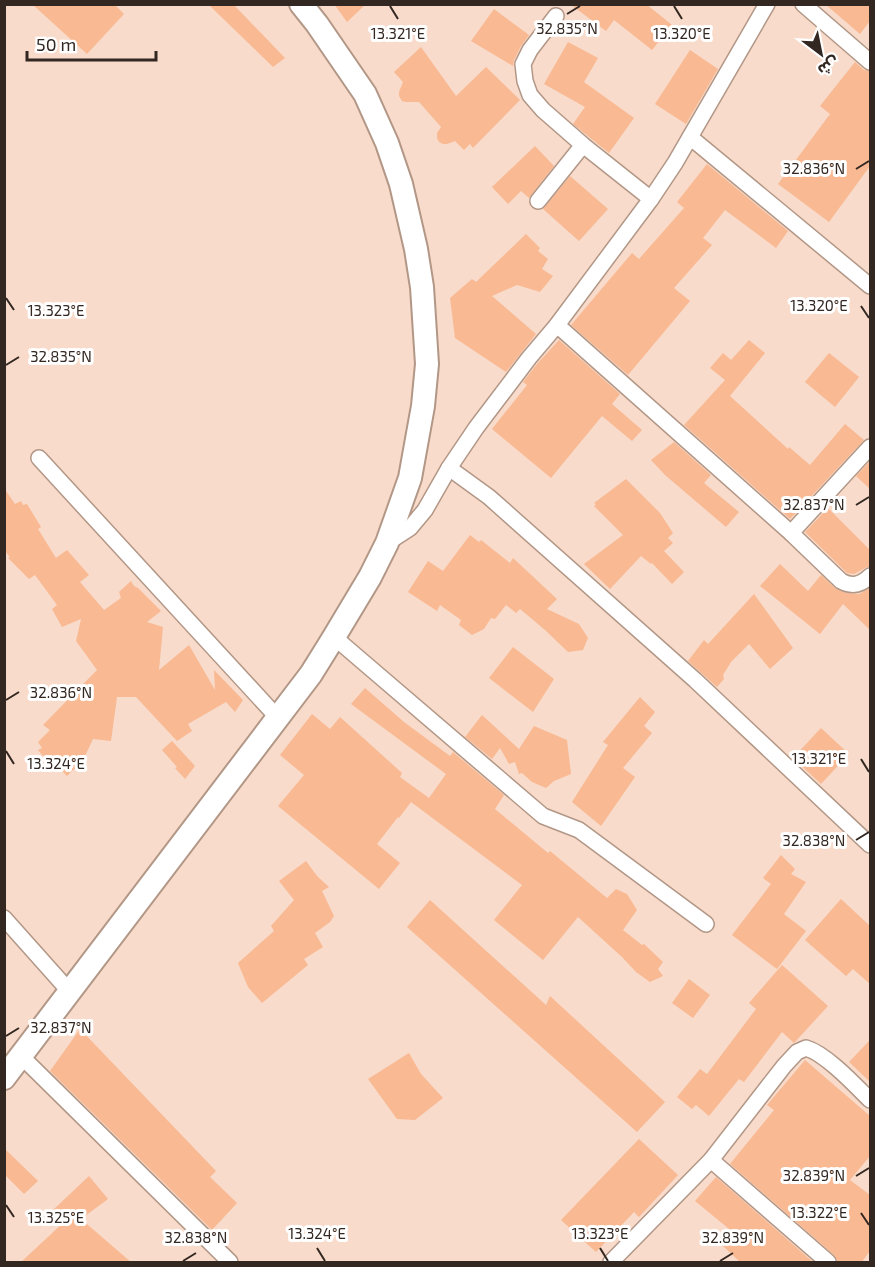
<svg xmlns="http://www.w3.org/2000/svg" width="875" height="1267" viewBox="0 0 875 1267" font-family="'Exo 2','Noto Sans Arabic',sans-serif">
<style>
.building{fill:#f9b993}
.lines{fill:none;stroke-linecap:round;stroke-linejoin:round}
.street-casing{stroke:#b29787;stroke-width:18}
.secondary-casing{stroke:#b29787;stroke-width:26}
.street{stroke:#fff;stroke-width:15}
.secondary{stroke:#fff;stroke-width:22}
.ticks{fill:none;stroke:#322721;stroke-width:2}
.ticks-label{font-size:15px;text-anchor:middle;fill:#322721;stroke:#fff;stroke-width:6;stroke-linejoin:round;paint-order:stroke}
</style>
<rect width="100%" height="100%" fill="#f8dbca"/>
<!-- building -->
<g class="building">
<polygon points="32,4 114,4 124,14 87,54"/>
<polygon points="208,4 233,4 285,58 273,67"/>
<polygon points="334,4 366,4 347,22"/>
<polygon points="570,4 646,4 672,25 652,50 614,20 606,31"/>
<polygon points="825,4 870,4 870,21 860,34"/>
<polygon points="494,9 529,35 521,46 514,60 513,66 471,41"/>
<polygon points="568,42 598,58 584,82 634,118 609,153 573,124 585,107 544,84"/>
<polygon points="421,47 456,96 486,67 520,100 473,148 470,144 464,150 455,141 447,144 443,144 439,142 437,138 437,133 441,127 419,102 406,102 402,101 399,96 399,92 403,82 394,72"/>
<polygon points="690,50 718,69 686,124 655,104"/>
<polygon points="855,62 864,70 870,71 870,166 829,222 778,184 830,114 820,106"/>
<polygon points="535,146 554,166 529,198 521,191 508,204 492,187"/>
<polygon points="707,164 788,231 776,248 725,210 703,238 712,245 674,288 690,301 628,375 571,325 632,253 639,259 684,208 677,202"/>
<polygon points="570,176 608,209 579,241 543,209"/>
<polygon points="526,234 540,248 538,251 548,259 542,269 553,276 540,292 517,285 492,296 536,334 506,372 455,338 450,298 472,279 476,282"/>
<polygon points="559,340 620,394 612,404 642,430 632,441 602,416 551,478 492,429 527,385 523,382 537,364"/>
<polygon points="749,340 765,353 730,396 788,449 789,447 810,465 845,424 864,440 790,519 684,425 725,380 710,368 723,353 731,360"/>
<polygon points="829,353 859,377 835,407 805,382"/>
<polygon points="674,442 711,475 704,483 739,512 726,527 665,475 651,460"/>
<polygon points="870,461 870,489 856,476"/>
<polygon points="626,479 660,513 673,533 668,538 673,543 664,551 684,572 672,584 652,563 651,564 641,556 610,589 584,564 623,535 594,506 596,504 594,503"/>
<polygon points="4,488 15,504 21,501 23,505 27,504 41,527 38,529 56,558 67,550 89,575 80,582 104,610 121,598 119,592 131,581 134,586 138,588 161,611 147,622 163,627 159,670 189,645 215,690 214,670 243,700 235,712 226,702 188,724 192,731 177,741 136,697 117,697 111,741 93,739 85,756 84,763 73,770 67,776 61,770 56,772 38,750 42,748 38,742 50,730 43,725 97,670 76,641 81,619 62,627 52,609 57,605 35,575 29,579 8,558 10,557 4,550"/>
<polygon points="828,508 870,550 870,567 867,567 854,574 847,573 805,532"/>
<polygon points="470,535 479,542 481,540 510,563 513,558 557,599 547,609 579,624 588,638 583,650 568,652 545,630 520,609 516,613 506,605 495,619 491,618 484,629 472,635 459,625 461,620 440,605 437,611 408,592 428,561 443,571"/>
<polygon points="780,564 808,591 821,575 835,588 846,593 859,594 870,588 870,630 843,604 820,634 760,586"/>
<polygon points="754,594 793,648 770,669 749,644 731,662 723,675 724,679 717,687 688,661 704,640 708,644"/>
<polygon points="513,647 554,679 533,712 489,678"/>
<polygon points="365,688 404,722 450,756 453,752 504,795 495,809 548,853 550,851 607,898 616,889 627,894 637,910 623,930 642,945 644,944 663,962 658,969 663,976 650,982 636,972 622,957 578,917 543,960 494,920 522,885 411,802 399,818 398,817 377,844 400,863 379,889 278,806 304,775 280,755 312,714 330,729 340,717 402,773 400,777 429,798 446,774 351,704"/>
<polygon points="640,697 655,712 644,726 652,733 623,768 635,777 601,826 572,802 608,745 603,742"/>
<polygon points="482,715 519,749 534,726 567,740 571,774 554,781 546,788 532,782 522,773 519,774 515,762 509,764 500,748 492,759 465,737"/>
<polygon points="821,728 849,754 821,784 793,758"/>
<polygon points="172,741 195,766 185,779 175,768 177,767 162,750"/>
<polygon points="781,855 795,869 791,874 806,882 784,914 806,931 777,969 732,935 771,884 763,878"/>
<polygon points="306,861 317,876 329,887 322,891 334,916 330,922 315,933 323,947 304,959 308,965 262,1003 248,987 238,963 274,931 271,926 294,900 279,881"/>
<polygon points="841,899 870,926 870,984 853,969 846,976 805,940"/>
<polygon points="430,900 546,1005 550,996 665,1102 637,1132 407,927"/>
<polygon points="782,965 828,1006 795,1042 794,1043 782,1032 744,1082 739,1079 709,1116 696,1105 692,1109 677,1097 700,1069 707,1074 756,1009 749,1003"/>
<polygon points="689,979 710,995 693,1018 672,1003"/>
<polygon points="80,1029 216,1171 210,1177 237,1203 212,1230 50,1071"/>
<polygon points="870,1040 870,1082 849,1062"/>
<polygon points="409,1053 421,1074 443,1098 415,1120 397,1119 368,1079"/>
<polygon points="805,1060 870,1116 870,1156 850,1180 870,1195 870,1251 861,1263 838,1263 834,1255 730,1164 774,1110 767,1105"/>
<polygon points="639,1139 678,1175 639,1217 634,1212 596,1252 561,1220"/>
<polygon points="4,1148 38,1181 24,1194 4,1174"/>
<polygon points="89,1176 108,1199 81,1219 132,1263 20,1263 64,1222 53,1210"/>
<polygon points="716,1177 814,1263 741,1263 723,1246 734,1233 695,1201"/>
</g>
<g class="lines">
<defs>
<g id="street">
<polyline points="803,4 870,62"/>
<polyline points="556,16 530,50 523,64 525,81 530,95 543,110 583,145 651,199"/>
<polyline points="690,137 870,286"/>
<polyline points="538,201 583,145"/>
<path d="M 557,325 L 791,533 L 841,581 C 852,587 861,585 870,576"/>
<polyline points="39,458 278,718"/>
<polyline points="449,468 489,497 695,680 870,845"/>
<polyline points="791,533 870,447"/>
<polyline points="387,543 410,528 425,510 449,468 476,428 529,358 557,325 651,199 675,163 767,4"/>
<polyline points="334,637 543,816 579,830 706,924"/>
<polyline points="4,918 70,992"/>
<polyline points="21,1056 230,1262"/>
<path d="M 711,1160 L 784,1066 L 797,1052 L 806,1048 C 826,1054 854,1084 870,1100"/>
<polyline points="611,1262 711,1160 828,1262"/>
</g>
<polyline id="secondary" points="4,1078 311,674 334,637 370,577 387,543 410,478 423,406 427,364 422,287 416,249 401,184 387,143 365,94 317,24 301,4"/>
</defs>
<!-- street casing -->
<use href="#street" class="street-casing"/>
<!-- secondary casing -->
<use href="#secondary" class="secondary-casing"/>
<!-- street -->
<use href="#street" class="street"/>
<!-- secondary -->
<use href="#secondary" class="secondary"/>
</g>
<!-- ticks -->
<path class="ticks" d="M 390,6 L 398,19M 674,6 L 682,19M 567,14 L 580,6M 856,169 L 869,161M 6,298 L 14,310M 861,306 L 869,318M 6,365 L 19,357M 856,505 L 869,497M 6,700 L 19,692M 6,751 L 14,764M 861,759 L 869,772M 856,840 L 869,832M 6,1036 L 19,1028M 856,1176 L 869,1168M 6,1205 L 14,1217M 861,1213 L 869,1225M 317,1248 L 325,1261M 600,1248 L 608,1261M 183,1261 L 196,1253M 720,1261 L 733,1253"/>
<g class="ticks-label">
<text x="567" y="34">32.835°N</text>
<text x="398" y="39">13.321°E</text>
<text x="682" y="39">13.320°E</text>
<text x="814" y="174">32.836°N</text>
<text x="819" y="311">13.320°E</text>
<text x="56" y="316">13.323°E</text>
<text x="61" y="362">32.835°N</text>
<text x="814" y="510">32.837°N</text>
<text x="61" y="698">32.836°N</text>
<text x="819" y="764">13.321°E</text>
<text x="56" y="769">13.324°E</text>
<text x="814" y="846">32.838°N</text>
<text x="61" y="1033">32.837°N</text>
<text x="814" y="1181">32.839°N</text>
<text x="819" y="1218">13.322°E</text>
<text x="56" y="1223">13.325°E</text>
<text x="317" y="1239">13.324°E</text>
<text x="600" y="1239">13.323°E</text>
<text x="196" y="1243">32.838°N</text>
<text x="733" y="1243">32.839°N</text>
</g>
<!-- border -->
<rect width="875" height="1267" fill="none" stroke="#322721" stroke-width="12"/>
<!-- north arrow -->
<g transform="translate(821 54) rotate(148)" stroke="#ffffff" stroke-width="4.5" paint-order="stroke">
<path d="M0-4.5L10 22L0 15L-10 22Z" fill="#322721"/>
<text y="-9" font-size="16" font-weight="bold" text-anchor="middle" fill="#322721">ش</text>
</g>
<!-- scale -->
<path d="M27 51v9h129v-9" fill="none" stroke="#322721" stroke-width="3"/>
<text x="36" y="51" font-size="18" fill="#322721" stroke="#ffffff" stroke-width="4.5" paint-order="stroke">50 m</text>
</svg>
